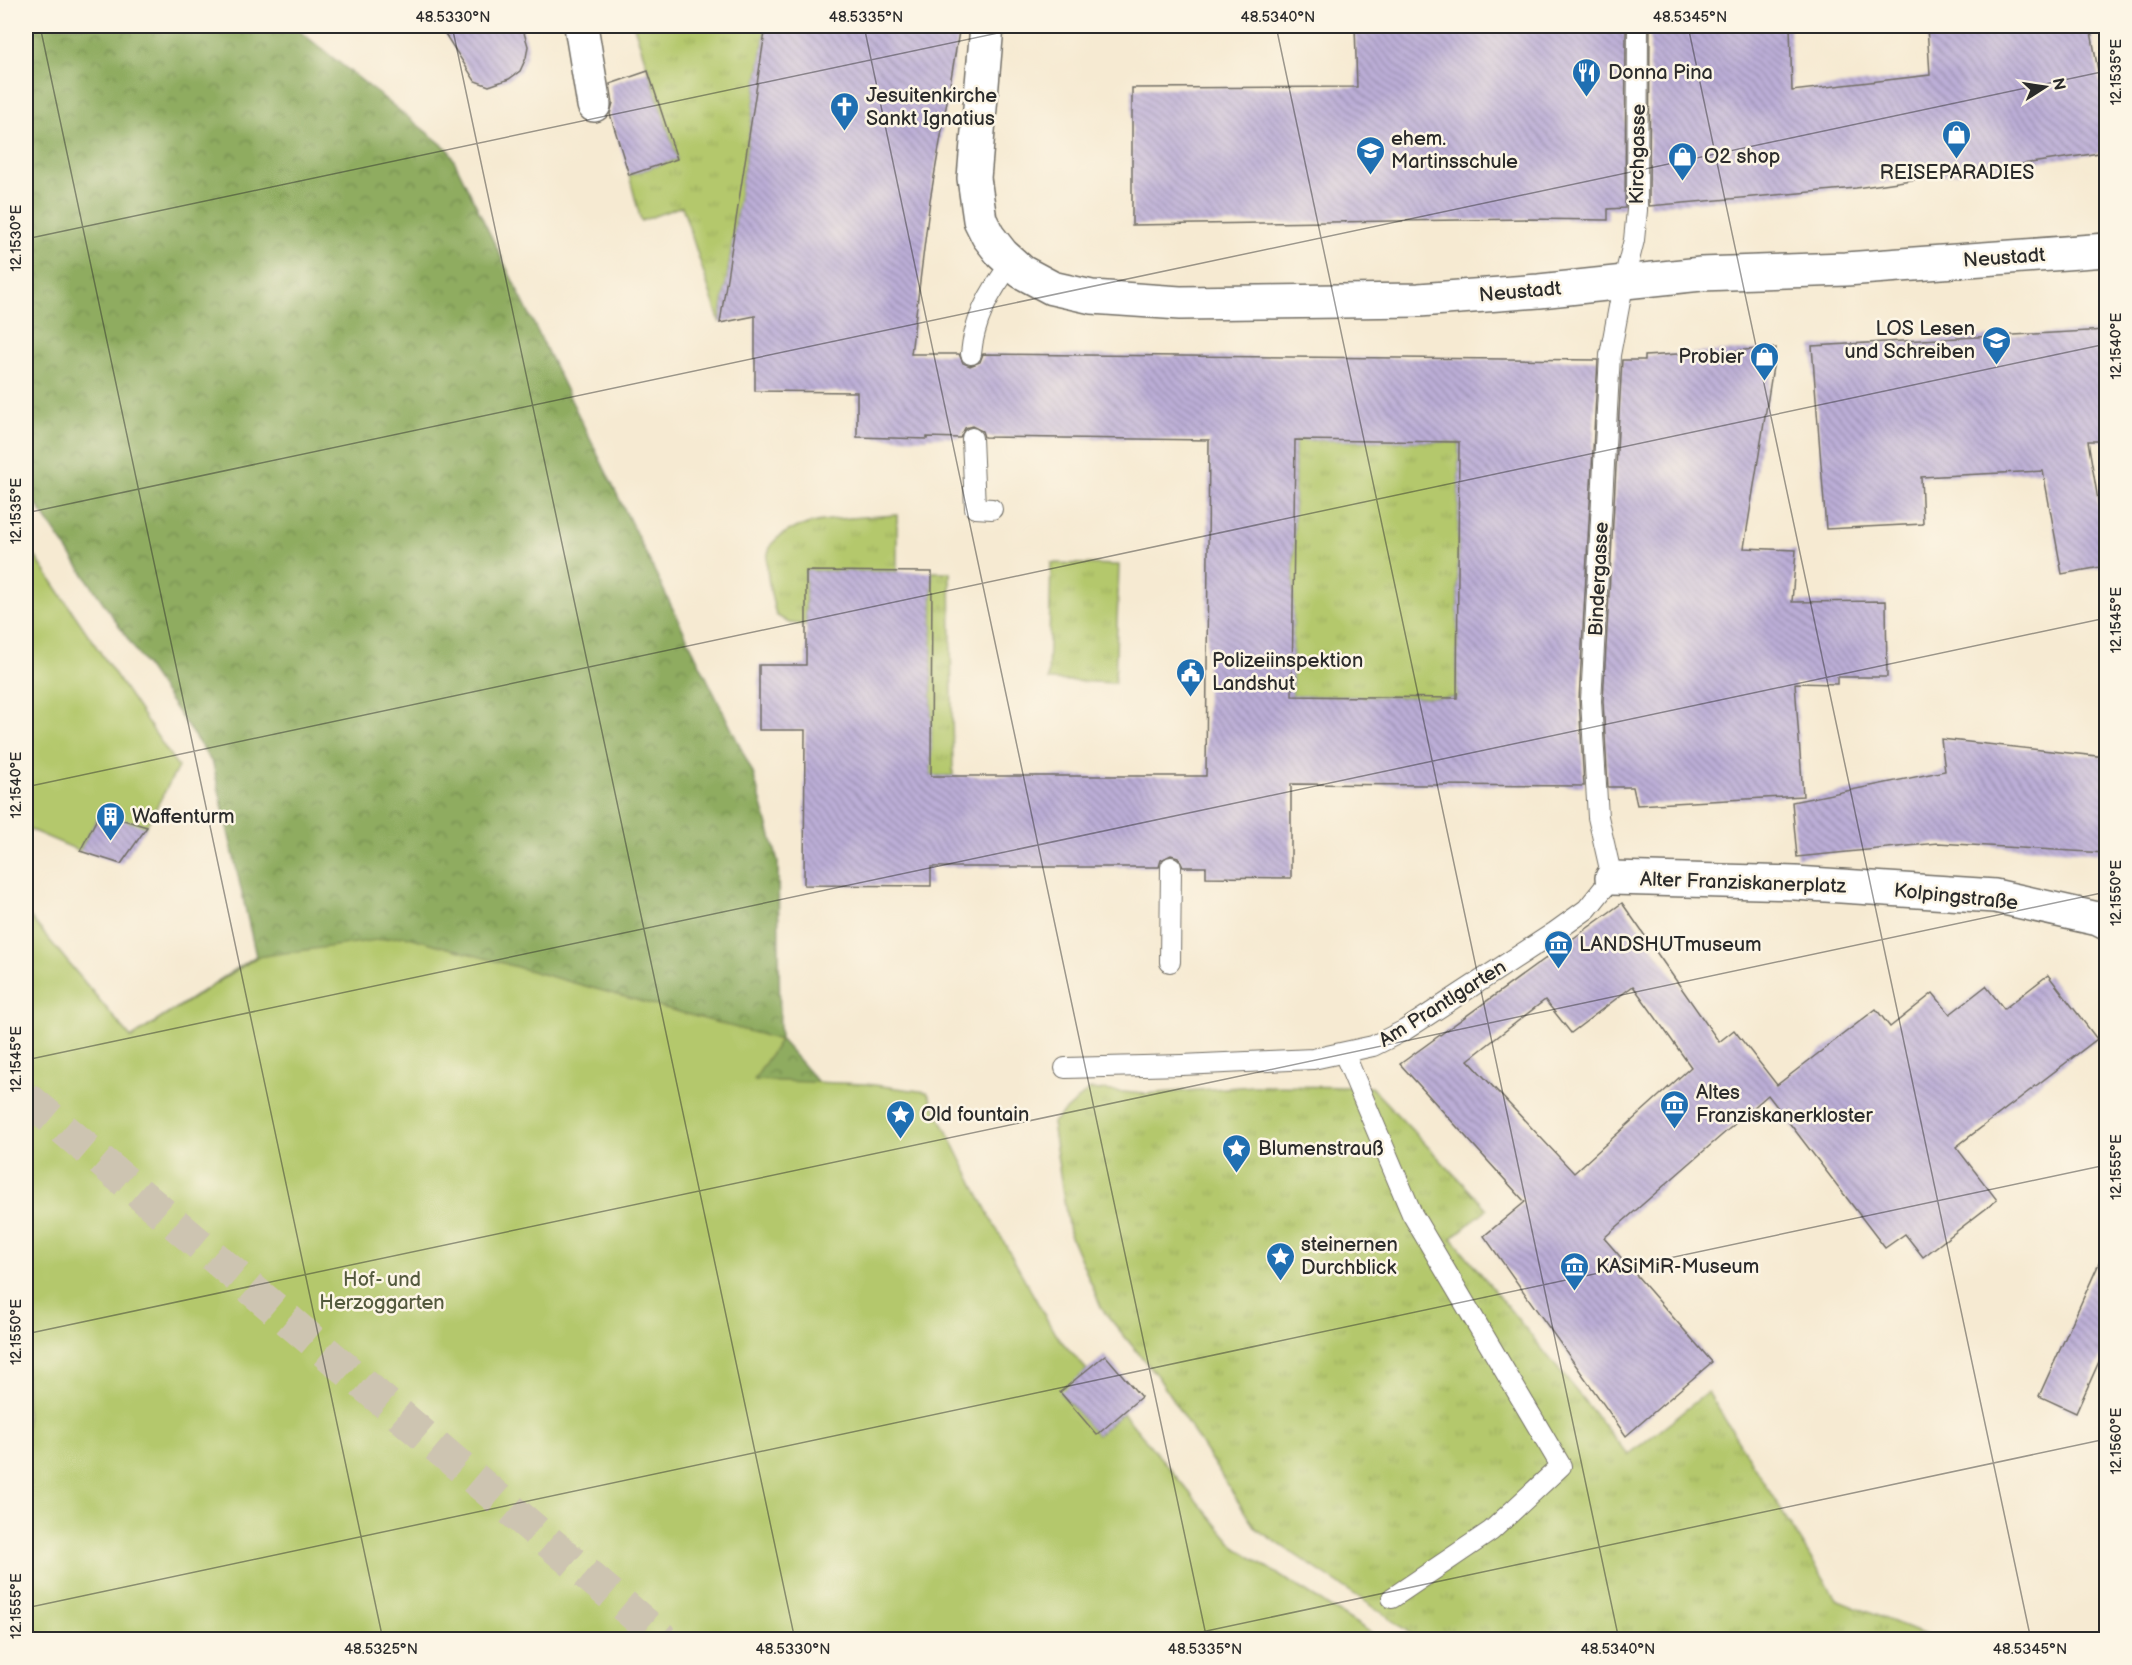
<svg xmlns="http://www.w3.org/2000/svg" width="2132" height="1665" viewBox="0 0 2132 1665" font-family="'Balsamiq Sans',sans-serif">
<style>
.grass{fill:url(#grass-tufts);stroke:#707a4c;stroke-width:1.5}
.forest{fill:url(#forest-crowns);stroke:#5d6c46;stroke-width:1.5}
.green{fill:#b4c86c;stroke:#707a4c;stroke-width:1.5}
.building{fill:url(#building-back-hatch);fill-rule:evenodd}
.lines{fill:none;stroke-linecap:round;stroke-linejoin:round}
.secondary-tunnel{stroke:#cdc4b1;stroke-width:33;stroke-dasharray:33 16;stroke-linecap:butt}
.lane-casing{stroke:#726e65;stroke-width:22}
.street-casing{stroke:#726e65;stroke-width:36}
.lane{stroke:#fff;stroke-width:20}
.street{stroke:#fff;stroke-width:33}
.ticks{fill:none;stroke:#2b2b2b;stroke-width:1.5;stroke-opacity:0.45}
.labels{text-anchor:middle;stroke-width:5;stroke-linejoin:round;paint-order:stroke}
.poi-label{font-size:20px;fill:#2b2b2b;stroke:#fcf5e5;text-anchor:start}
.street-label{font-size:20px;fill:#2b2b2b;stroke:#fcf5e5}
.park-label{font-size:20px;fill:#545a3e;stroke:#fcf5e5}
.neatline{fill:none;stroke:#2b2b2b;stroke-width:2}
.ticks-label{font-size:15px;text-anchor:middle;fill:#2b2b2b}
</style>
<defs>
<pattern id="grass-tufts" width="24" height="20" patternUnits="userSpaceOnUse" patternTransform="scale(1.5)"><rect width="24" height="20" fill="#b4c86c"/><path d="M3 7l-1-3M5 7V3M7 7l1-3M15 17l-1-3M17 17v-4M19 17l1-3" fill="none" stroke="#9bac5e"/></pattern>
<pattern id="forest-crowns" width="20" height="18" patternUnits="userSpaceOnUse" patternTransform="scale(1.5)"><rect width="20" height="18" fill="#8fac60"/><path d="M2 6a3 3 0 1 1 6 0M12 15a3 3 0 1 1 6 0" fill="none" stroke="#758c4f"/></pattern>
<pattern id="building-back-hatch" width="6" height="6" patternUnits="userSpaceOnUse" patternTransform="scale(1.5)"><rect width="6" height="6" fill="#bcaed7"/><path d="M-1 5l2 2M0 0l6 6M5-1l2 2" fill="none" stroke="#998eaf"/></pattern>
</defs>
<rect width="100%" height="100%" fill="#fcf5e5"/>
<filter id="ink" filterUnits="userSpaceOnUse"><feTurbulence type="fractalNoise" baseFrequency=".0167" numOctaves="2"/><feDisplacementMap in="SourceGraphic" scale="12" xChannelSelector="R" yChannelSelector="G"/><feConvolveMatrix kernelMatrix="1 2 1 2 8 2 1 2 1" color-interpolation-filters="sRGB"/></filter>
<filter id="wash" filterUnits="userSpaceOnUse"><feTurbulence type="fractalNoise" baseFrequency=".008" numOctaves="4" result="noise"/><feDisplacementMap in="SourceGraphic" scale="24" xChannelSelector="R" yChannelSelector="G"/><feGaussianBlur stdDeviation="1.35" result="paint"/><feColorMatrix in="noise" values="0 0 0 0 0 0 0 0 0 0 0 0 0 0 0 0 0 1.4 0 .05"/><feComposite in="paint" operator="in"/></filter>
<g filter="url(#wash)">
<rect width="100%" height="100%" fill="#f6ead2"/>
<!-- grass -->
<g class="grass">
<polygon points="634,26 766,26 720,323 682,206 641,221 629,175 677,159"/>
<polygon points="1295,440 1459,442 1457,698 1292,696"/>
<path d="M 897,515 L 897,572 L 806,571 L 806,625 L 789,623 L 776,615 C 772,599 763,565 769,550 C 782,515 865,518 897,515 Z"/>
<polygon points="1051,563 1119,565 1115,683 1048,680"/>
<polygon points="932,572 950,572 953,776 931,776"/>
<polygon points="1253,1086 1371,1087 1487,1209 1452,1238 1628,1455 1708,1392 1836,1599 1935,1639 1417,1639 1390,1618 1255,1528 1158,1377 1102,1309 1069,1232 1052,1123 1090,1089 1145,1094"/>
</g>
<!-- forest -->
<polygon class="forest" points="26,26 293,26 449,150 753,773 778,861 780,1039 861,1131 1051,1435 1181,1483 1236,1548 1381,1639 26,1639 26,912 131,1038 256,956 213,764 26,489"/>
<!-- green -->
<g class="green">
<polygon points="26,543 178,767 143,832 100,814 80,851 26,828"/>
<polygon points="26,912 131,1038 257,957 405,936 780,1040 754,1080 866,1084 927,1092 990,1217 1055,1334 1087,1370 1061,1393 1097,1435 1123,1413 1236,1548 1381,1639 26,1639"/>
</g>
<g id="blocks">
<!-- building -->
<g class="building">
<polygon points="440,26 522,26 528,46 526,58 520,71 509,79 489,86 475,81"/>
<path d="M 766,26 L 960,26 L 930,200 L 911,354 L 959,354 L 963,363 L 970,366 L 980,362 L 983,354 L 1598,360 L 1579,700 L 1584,786 L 1291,784 L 1291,878 L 1206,877 L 1206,867 L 1183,867 L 1178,857 L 1171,855 L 1161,860 L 1159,867 L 931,867 L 931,886 L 804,885 L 805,730 L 759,730 L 759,665 L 806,665 L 806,571 L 932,572 L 931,776 L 1206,776 L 1209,440 L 984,437 L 982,431 L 972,426 L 965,428 L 960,438 L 927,437 L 927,439 L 857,437 L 857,392 L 755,391 L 755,316 L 720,323 ZM 1295,440 L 1459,442 L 1457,698 L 1292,696 Z"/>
<polygon points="1355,26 1626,26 1625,208 1608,209 1608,220 1526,219 1132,225 1132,88 1357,87"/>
<polygon points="1650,26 1790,26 1792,91 1930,75 1927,26 2090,26 2106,115 2106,152 1856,188 1649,206"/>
<polygon points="648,71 677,159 629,175 610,114 613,103 610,84"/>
<polygon points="2106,330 2106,441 2088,441 2106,547 2106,566 2062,574 2043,471 1921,477 1923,524 1826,529 1812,346"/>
<polygon points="1776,348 1744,548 1796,550 1792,602 1886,601 1887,677 1837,677 1837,684 1795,683 1803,796 1637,805 1633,787 1608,787 1603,701 1622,360 1645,360 1645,356"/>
<polygon points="1941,739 2106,757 2106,853 1938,843 1797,857 1792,802 1945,771"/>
<polygon points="100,813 147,827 121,864 80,851"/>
<path d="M 1622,903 L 1719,1042 L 1734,1030 L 1777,1085 L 1876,1009 L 1890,1027 L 1933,993 L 1950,1014 L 1986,986 L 2004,1009 L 2048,975 L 2097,1039 L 1956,1147 L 1997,1200 L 1923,1257 L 1905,1234 L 1885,1248 L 1768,1095 L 1604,1238 L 1712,1362 L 1626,1436 L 1484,1236 L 1525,1202 L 1400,1064 ZM 1633,986 L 1691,1067 L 1574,1173 L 1468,1060 L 1545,1000 L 1571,1033 Z"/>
<polygon points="2106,1248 2106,1346 2076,1413 2039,1396"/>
<polygon points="1105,1355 1141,1397 1097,1435 1060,1392"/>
</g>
</g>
</g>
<g filter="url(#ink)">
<use href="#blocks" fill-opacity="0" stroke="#726e65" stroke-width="1.5"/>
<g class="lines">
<!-- secondary-tunnel -->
<polyline class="secondary-tunnel" points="26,1097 664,1640"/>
<defs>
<g id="lane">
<path d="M 971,354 C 974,319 990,290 1012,263"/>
<polyline points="972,438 975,508 992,509"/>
<polyline points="1170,962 1171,867"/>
<polyline points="1344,1053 1412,1214 1561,1466 1491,1531 1392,1598"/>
<polyline points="1065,1068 1182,1065 1313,1059 1373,1046 1405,1030 1555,932 1587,909 1612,878 1598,817 1591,701 1610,355 1624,280 1634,240 1637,210 1638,26"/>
</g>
<g id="street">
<polyline points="581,26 594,105"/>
<polyline points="987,26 974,178 980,220 988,236 1002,254 1022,272 1052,288 1092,297 1180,303 1419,300 1539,291 1701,274 1846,269 2106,250"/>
<polyline points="1612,878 1795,883 1995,896 2098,919 2106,923"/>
</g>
</defs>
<!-- lane casing -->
<use href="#lane" class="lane-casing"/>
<!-- street casing -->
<use href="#street" class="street-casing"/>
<!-- lane -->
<use href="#lane" class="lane"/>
<!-- street -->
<use href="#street" class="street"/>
</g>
</g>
<!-- ticks -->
<path class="ticks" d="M 40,26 L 383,1640M 452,26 L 795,1640M 864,26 L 1207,1640M 1276,26 L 1619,1640M 1688,26 L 2031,1640M 2100,26 L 2106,54M 26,239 L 1031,26M 26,513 L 2106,71M 26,787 L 2106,344M 26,1060 L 2106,618M 26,1334 L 2106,892M 26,1608 L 2106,1165M 1164,1640 L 2106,1439"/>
<!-- icons -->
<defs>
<symbol id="restaurant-pin" viewBox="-11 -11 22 30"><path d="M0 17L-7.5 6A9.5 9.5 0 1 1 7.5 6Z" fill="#1f6fb2" stroke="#fcf5e5"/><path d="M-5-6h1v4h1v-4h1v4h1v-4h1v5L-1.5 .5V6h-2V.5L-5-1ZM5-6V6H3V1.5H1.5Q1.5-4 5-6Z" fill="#fff"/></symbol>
<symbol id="church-pin" viewBox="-11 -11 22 30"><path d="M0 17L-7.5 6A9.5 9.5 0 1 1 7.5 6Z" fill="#1f6fb2" stroke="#fcf5e5"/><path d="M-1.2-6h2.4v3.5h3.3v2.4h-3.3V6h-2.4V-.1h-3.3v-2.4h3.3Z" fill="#fff"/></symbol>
<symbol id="shop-pin" viewBox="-11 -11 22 30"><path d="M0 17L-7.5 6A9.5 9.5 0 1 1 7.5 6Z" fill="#1f6fb2" stroke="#fcf5e5"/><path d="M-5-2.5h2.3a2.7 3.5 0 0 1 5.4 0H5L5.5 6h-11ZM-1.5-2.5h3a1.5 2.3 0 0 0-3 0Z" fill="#fff"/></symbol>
<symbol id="school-pin" viewBox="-11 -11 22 30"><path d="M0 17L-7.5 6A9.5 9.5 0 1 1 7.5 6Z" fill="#1f6fb2" stroke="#fcf5e5"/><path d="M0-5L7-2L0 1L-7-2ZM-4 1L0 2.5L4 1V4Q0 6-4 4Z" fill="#fff"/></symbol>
<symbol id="civic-pin" viewBox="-11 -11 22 30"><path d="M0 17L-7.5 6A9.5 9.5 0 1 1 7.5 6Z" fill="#1f6fb2" stroke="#fcf5e5"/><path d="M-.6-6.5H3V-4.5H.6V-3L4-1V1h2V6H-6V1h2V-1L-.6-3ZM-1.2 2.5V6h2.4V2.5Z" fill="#fff"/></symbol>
<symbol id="building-pin" viewBox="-11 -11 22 30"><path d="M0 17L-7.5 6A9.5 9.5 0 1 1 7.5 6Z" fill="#1f6fb2" stroke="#fcf5e5"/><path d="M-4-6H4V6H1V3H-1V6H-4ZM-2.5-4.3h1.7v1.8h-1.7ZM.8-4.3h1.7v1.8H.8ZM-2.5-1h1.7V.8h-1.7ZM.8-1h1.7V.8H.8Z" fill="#fff"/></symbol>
<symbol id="museum-pin" viewBox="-11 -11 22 30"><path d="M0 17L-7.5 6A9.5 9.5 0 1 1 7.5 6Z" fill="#1f6fb2" stroke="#fcf5e5"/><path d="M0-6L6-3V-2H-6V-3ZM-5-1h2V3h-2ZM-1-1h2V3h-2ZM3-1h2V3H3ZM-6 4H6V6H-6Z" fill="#fff"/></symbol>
<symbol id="sight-pin" viewBox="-11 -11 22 30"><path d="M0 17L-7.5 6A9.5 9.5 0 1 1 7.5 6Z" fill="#1f6fb2" stroke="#fcf5e5"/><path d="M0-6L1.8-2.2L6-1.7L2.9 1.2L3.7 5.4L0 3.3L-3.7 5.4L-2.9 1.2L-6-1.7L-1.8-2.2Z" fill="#fff"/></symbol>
</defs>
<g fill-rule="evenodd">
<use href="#restaurant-pin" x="1570" y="56" width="33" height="45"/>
<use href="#church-pin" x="828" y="90" width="33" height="45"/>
<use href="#shop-pin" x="1940" y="118" width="33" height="45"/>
<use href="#school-pin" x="1354" y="134" width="33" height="45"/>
<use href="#shop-pin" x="1666" y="140" width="33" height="45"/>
<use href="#school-pin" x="1980" y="324" width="33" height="45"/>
<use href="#shop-pin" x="1748" y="340" width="33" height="45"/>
<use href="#civic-pin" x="1174" y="656" width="33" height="45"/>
<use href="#building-pin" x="94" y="800" width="33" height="45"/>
<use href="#museum-pin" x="1542" y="928" width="33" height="45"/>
<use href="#museum-pin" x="1658" y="1088" width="33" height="45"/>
<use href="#sight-pin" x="884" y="1098" width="33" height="45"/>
<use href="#sight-pin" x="1220" y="1132" width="33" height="45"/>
<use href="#sight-pin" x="1264" y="1240" width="33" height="45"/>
<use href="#museum-pin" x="1558" y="1250" width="33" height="45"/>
</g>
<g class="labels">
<!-- poi labels -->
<g class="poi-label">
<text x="1608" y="79">Donna Pina</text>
<text x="866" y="102">Jesuitenkirche<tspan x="866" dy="23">Sankt Ignatius</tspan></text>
<text x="1391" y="145">ehem.<tspan x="1391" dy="23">Martinsschule</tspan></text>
<text x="1704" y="163">O2 shop</text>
<text x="1957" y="179" text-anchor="middle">REISEPARADIES</text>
<text x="1975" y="335" text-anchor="end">LOS Lesen<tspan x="1975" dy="23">und Schreiben</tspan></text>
<text x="1744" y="363" text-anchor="end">Probier</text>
<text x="1212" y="667">Polizeiinspektion<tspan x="1212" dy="23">Landshut</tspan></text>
<text x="132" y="823">Waffenturm</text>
<text x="1579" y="951">LANDSHUTmuseum</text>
<text x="1696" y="1099">Altes<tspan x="1696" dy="23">Franziskanerkloster</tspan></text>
<text x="921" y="1121">Old fountain</text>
<text x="1258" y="1155">Blumenstrauß</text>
<text x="1301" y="1251">steinernen<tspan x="1301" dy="23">Durchblick</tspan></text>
<text x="1596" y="1273">KASiMiR-Museum</text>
</g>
<!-- street labels -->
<g class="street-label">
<text transform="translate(1637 154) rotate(-89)" y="7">Kirchgasse</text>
<text transform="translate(2004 257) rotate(-4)" y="7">Neustadt</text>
<text transform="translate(1520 291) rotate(-5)" y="7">Neustadt</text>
<text transform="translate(1598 579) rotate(-87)" y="7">Bindergasse</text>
<text transform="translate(1743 882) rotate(2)" y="7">Alter Franziskanerplatz</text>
<text transform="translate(1956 896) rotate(6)" y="7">Kolpingstraße</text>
<text transform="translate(1442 1003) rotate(-32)" y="7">Am Prantlgarten</text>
</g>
<!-- park labels -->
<g class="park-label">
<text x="382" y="1286">Hof- und<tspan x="382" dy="23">Herzoggarten</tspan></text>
</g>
</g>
<!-- margin -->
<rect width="2132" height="1665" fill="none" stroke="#fcf5e5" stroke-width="66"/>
<!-- north arrow -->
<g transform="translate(2045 87) rotate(78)" stroke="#fcf5e5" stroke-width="4.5" paint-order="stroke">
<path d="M0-4.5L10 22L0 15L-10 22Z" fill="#2b2b2b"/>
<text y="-9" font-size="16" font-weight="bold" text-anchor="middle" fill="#2b2b2b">N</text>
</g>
<rect x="33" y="33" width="2066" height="1599" class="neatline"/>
<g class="ticks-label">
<text x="453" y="22">48.5330°N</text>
<text x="866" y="22">48.5335°N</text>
<text x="1278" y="22">48.5340°N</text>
<text x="1690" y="22">48.5345°N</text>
<text transform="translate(2116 72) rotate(-90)" y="5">12.1535°E</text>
<text transform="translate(16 238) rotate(-90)" y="5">12.1530°E</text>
<text transform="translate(2116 346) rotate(-90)" y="5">12.1540°E</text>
<text transform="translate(16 511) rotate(-90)" y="5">12.1535°E</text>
<text transform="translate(2116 620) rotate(-90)" y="5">12.1545°E</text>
<text transform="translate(16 785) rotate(-90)" y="5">12.1540°E</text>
<text transform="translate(2116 893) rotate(-90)" y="5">12.1550°E</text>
<text transform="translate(16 1059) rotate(-90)" y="5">12.1545°E</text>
<text transform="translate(2116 1167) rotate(-90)" y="5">12.1555°E</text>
<text transform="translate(16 1332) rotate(-90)" y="5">12.1550°E</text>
<text transform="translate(2116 1441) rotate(-90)" y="5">12.1560°E</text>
<text transform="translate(16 1606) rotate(-90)" y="5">12.1555°E</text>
<text x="381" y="1654">48.5325°N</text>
<text x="793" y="1654">48.5330°N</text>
<text x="1205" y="1654">48.5335°N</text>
<text x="1618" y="1654">48.5340°N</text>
<text x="2030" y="1654">48.5345°N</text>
</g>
</svg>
